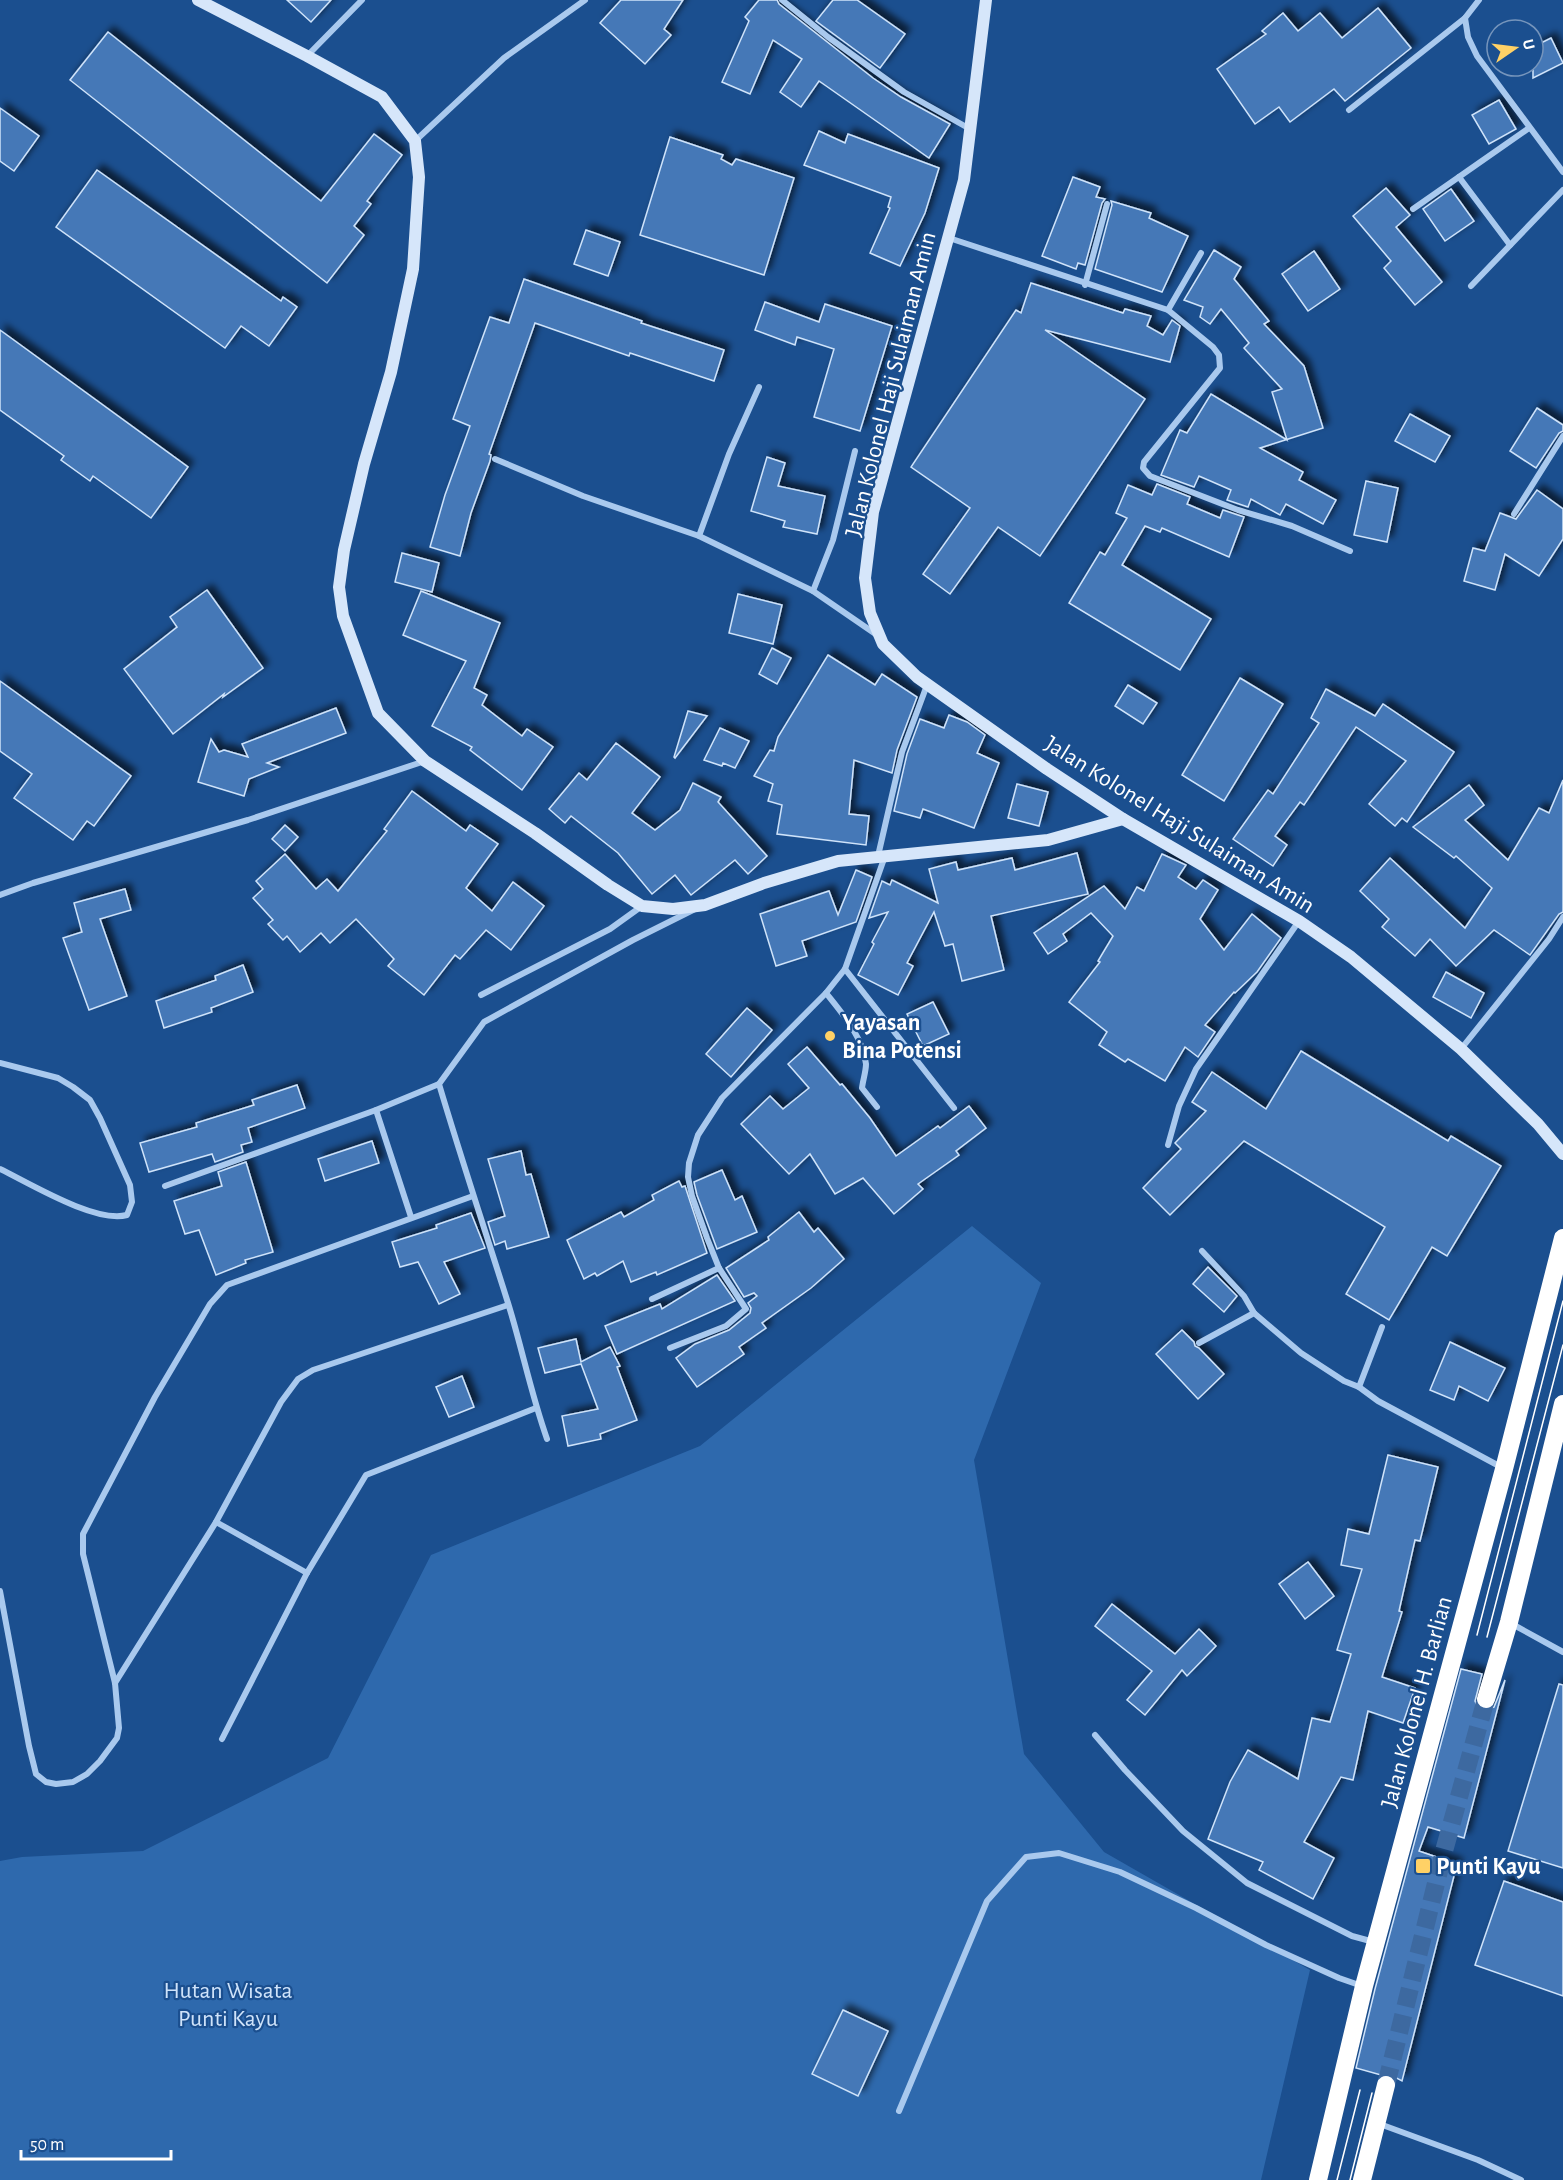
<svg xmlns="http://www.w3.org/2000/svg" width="1563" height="2180" viewBox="0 0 1563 2180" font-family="'Alegreya Sans',sans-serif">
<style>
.green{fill:#2e69ad}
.building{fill:#4478b7;stroke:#cfe3fa;stroke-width:1.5;filter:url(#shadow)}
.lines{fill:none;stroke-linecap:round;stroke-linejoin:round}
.highway-tunnel{stroke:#3d69a0;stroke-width:18;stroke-dasharray:18 9;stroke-linecap:butt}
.street{stroke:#a9c9ee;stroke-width:6}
.secondary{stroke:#d6e6fa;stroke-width:12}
.highway{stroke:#fff;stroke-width:18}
.tram{stroke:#fff;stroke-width:1.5}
.poi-dot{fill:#ffd166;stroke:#1b4f8f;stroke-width:2}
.labels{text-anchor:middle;stroke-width:4.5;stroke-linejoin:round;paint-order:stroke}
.street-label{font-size:24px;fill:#fff;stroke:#1b4f8f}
.poi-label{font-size:24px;font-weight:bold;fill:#fff;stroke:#1b4f8f;text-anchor:start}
.park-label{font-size:24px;fill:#cfe3fa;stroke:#1b4f8f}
</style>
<defs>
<filter id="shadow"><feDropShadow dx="5.5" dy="-5.5" stdDeviation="3" flood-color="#0009"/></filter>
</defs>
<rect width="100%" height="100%" fill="#1b4f8f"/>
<!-- green -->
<polygon class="green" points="972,1226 1041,1283 974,1460 1024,1754 1104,1852 1310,1970 1261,2180 0,2180 0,1861 22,1857 143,1851 328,1758 431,1555 700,1446"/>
<!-- building -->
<g class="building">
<polygon points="287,0 331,0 311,22"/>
<polygon points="621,0 683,0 664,29 671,35 645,64 600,23"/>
<polygon points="759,0 777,0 779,4 873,78 901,97 950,124 929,158 819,81 801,107 780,92 802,59 773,40 750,94 722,82 749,21 745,17"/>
<polygon points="833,0 857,0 905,34 880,68 816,21"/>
<polygon points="1378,8 1411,48 1345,101 1334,89 1290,122 1279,107 1255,124 1217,69 1266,34 1262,31 1283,13 1298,31 1320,13 1342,38"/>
<polygon points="108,32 321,201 374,134 402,155 367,201 371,204 354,226 364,235 327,283 70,80"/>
<polygon points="1551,38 1563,63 1533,78 1533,47"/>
<polygon points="1499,100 1516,129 1489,144 1472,115"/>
<polygon points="0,108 39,136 14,171 0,161"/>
<polygon points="819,131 845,143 848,134 939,168 925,213 900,266 870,253 890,208 888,207 891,197 804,165"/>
<polygon points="670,137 723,155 721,159 732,165 736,159 794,178 764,275 640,235"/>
<polygon points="97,170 281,301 283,297 297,307 269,346 241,326 225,348 56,227"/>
<polygon points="1073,177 1100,187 1096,197 1105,199 1102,203 1085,265 1078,263 1076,269 1042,256"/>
<polygon points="1386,188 1410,215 1396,227 1442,282 1415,305 1384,268 1391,261 1353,216"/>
<polygon points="1451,189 1474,221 1445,241 1423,209"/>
<polygon points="1111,201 1151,213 1149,218 1188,236 1162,292 1095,269 1112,205"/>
<polygon points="586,230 620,242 608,276 574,264"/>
<polygon points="1214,250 1241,267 1234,279 1269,321 1264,324 1304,366 1323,428 1260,448 1303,472 1299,480 1336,500 1323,524 1286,504 1280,515 1251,499 1248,507 1227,500 1231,490 1199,476 1194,487 1161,475 1180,430 1187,433 1211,394 1287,440 1272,392 1282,389 1244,348 1249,343 1221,309 1210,324 1200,317 1203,307 1184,300"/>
<polygon points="1314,251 1340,289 1308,311 1282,274"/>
<polygon points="524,279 642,321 641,323 724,350 714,381 630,353 629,356 535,323 489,454 491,455 490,461 471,513 460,556 430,547 445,495 470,426 453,419 490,317 509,323"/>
<polygon points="1031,283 1123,313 1125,309 1151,316 1147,326 1163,335 1172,320 1180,326 1170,362 1045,330 1145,399 1040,556 998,527 950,594 923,574 970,508 911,467 1016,310 1021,313"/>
<polygon points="765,302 819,322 825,304 892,326 860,431 814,417 834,349 797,337 795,345 755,330"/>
<polygon points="0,330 188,467 151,518 93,476 90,481 61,460 64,456 0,410"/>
<polygon points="1537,408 1563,425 1563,431 1559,433 1536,468 1510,451"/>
<polygon points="1410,414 1450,436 1435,462 1395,441"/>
<polygon points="767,457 785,463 778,486 825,496 817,534 783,527 785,521 751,511"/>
<polygon points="1366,481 1398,488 1387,542 1354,535"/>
<polygon points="1157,484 1190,497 1187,504 1220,518 1223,510 1244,517 1229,557 1162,528 1160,532 1145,526 1122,565 1211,619 1180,670 1069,603 1100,552 1105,555 1127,518 1116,513 1128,485 1152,495"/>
<polygon points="1537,490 1563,509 1563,539 1539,576 1505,554 1495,590 1464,581 1473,548 1485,551 1500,513 1516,519"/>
<polygon points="402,553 439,563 432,592 395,582"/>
<polygon points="207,590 263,668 223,697 224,694 173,734 124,669 177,627 170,617"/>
<polygon points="421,591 500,623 474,688 487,695 482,705 522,736 527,729 553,747 522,790 470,750 472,747 432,726 466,661 403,635"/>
<polygon points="738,594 782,605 773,644 729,633"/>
<polygon points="772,648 791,658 777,684 759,674"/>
<polygon points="828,655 875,685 882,674 917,697 897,750 892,773 854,760 849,814 869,816 866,845 777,834 782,805 768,801 773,784 754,776 770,750 774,751 778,737"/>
<polygon points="1240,678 1283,704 1224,801 1182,775"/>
<polygon points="0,681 131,776 94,826 87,821 73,840 14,798 32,774 0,751"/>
<polygon points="1128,685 1157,703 1143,724 1115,706"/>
<polygon points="1326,689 1375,716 1383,704 1454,752 1407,822 1402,818 1395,826 1369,804 1406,761 1356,727 1304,805 1300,802 1275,836 1287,845 1273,866 1233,839 1268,790 1273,794 1319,723 1311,718"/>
<polygon points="336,708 346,733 267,763 279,767 249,779 244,796 198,782 211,739 219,752 224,750 248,757 242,744"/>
<polygon points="688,711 707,716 675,758 674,757"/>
<polygon points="949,715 967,722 985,735 977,753 999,763 974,828 923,809 920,818 894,811 907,754 920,719 944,728"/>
<polygon points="720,728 749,741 735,768 723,763 722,766 704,760"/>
<polygon points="616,743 660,777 632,813 655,830 680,810 693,783 721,797 718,802 767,856 748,874 735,860 691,895 675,875 652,894 618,853 571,816 565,823 549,809 579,773 587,780"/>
<polygon points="1563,780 1563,912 1559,914 1530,955 1494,930 1456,966 1430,939 1415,956 1382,927 1389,919 1360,891 1390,858 1465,928 1492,888 1456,856 1454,858 1413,827 1469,785 1484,805 1465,820 1508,860 1539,808 1549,813"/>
<polygon points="1017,784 1048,792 1039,826 1008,818"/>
<polygon points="412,791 466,831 470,825 498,844 466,888 492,911 513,882 544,906 511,950 486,930 460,959 455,955 424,995 388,966 394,959 356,919 330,943 321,933 300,952 287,936 283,940 268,924 273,920 253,898 263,889 256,881 285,854 316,889 327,879 338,891 387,831 384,829"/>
<polygon points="285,825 298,837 285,851 272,839"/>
<polygon points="1077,853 1088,894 991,916 1004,970 962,981 953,944 945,946 934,912 907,963 913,966 898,995 858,975 874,944 872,942 888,912 869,918 882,881 890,885 892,880 938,903 929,869 956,862 958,870 1012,858 1015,870"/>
<polygon points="1162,854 1186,865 1178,877 1196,889 1203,880 1218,890 1200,919 1224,950 1252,914 1281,938 1257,972 1235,993 1234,992 1205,1025 1215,1032 1198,1057 1185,1047 1165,1081 1128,1059 1125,1062 1099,1045 1107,1032 1069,1002 1100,962 1098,961 1113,936 1091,913 1063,934 1067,941 1048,954 1034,933 1104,886 1125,909 1137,887 1144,891"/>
<polygon points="856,870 872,877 856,922 802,941 807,956 776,966 760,914 829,891 838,915"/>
<polygon points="125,889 131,910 100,919 127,996 89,1010 63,938 82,932 74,903"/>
<polygon points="243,965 253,992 211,1008 212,1012 164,1028 156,1001 216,980 215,976"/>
<polygon points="1446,972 1484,993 1471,1018 1433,997"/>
<polygon points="933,1002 949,1034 923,1046 907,1014"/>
<polygon points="747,1008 772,1030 731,1077 706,1054"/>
<polygon points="807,1047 840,1085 842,1084 870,1118 896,1156 938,1126 940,1128 969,1106 986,1128 956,1151 959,1155 918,1184 923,1189 894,1214 863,1178 835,1194 810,1154 789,1174 741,1124 770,1096 783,1109 809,1088 788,1064"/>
<polygon points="1301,1051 1448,1141 1451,1136 1501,1166 1447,1256 1432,1247 1389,1320 1346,1294 1385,1227 1244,1141 1170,1215 1143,1188 1181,1149 1175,1143 1206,1111 1192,1102 1212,1072 1266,1109"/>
<polygon points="297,1085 305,1108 248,1128 252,1142 241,1145 243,1152 215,1162 212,1154 149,1172 140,1143 197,1127 196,1123 254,1105 252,1100"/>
<polygon points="372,1141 379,1163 325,1181 318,1159"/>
<polygon points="521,1151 526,1175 531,1174 549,1237 507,1249 505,1241 495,1245 488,1222 505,1216 488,1159"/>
<polygon points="246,1162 273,1252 245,1260 246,1263 216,1275 199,1230 185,1234 174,1201 222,1186 218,1172"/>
<polygon points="722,1170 735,1200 742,1196 757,1232 717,1249 697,1195 694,1182"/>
<polygon points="679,1181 682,1187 685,1186 707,1253 657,1275 656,1272 631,1282 623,1261 597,1276 595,1273 584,1279 567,1240 621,1212 624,1217 654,1200 652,1195"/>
<polygon points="799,1212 814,1232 818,1228 844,1259 811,1288 762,1323 766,1328 739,1347 744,1354 697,1387 676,1358 695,1344 729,1330 750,1313 751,1308 748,1303 757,1296 754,1293 744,1297 726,1268 769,1240 768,1237"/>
<polygon points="471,1213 485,1248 444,1262 460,1294 439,1304 418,1262 400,1267 392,1242 437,1228 436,1225"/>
<polygon points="1208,1267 1237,1296 1224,1312 1193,1284"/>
<polygon points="717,1275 735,1301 617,1354 605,1326 660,1304 662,1309"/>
<polygon points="1182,1330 1194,1342 1195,1346 1199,1348 1224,1374 1198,1399 1156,1354"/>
<polygon points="576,1339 581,1362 610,1347 620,1366 617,1367 637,1420 600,1434 601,1439 568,1446 562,1416 598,1409 581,1364 545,1373 538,1348"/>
<polygon points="1450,1342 1505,1368 1488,1401 1459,1386 1454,1400 1430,1390"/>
<polygon points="462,1376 474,1407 449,1417 436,1387"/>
<polygon points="1388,1455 1438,1467 1420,1541 1415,1540 1399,1611 1402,1612 1382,1677 1415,1688 1403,1723 1368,1711 1353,1780 1341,1777 1304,1842 1334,1858 1313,1899 1259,1870 1263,1862 1208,1839 1230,1782 1248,1750 1298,1779 1312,1718 1330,1722 1351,1654 1337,1650 1362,1569 1341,1565 1348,1529 1369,1534"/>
<polygon points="1308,1562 1334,1596 1305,1619 1279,1584"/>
<polygon points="1112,1604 1175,1654 1199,1629 1216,1646 1187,1676 1182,1670 1145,1715 1127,1700 1152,1671 1095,1626"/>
<polygon points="1461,1669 1482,1674 1475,1701 1477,1706 1483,1710 1494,1707 1505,1680 1464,1838 1428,1827 1419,1851 1457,1864 1402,2081 1389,2074 1381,2075 1356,2068 1375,1989"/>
<polygon points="1559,1684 1563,1685 1563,1868 1508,1851"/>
<polygon points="1504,1881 1563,1902 1563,1996 1475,1965"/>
<polygon points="843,2010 888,2031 858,2096 812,2074"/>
</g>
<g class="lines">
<!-- highway-tunnel -->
<polyline class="highway-tunnel" points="1386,2085 1444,1851 1486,1699"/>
<!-- street -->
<g class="street">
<polyline points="782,0 828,37 904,92 970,129"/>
<polyline points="1479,0 1465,18 1468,37 1477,56 1563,172"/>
<polyline points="308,55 362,0"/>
<polyline points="1349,110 1465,18"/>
<polyline points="415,141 504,58 585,0"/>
<polyline points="1459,177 1510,245"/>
<polyline points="1413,209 1529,128"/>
<polyline points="949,238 1168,310 1213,347 1219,355 1220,368 1144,462 1143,468 1150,476 1238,510 1292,526 1350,551"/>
<polyline points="1085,285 1107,204"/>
<polyline points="1471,286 1563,190"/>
<polyline points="1168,310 1201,253"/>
<polyline points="495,459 583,496 699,536 813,591 877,635"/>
<polyline points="1514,514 1563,436"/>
<polyline points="699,536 729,454 759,387"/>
<polyline points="813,591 833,540 855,451"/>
<polyline points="878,856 902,752 927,685"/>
<polyline points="0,895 33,883 248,820 425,761"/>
<polyline points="845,969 954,1108"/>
<path d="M 826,993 C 842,1013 863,1037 866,1064 C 866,1071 863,1080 862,1088 L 877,1107"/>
<polyline points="481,995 610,929 642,906"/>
<polyline points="1461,1049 1549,939 1563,917"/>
<path d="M 0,1063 L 58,1078 L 73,1087 L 90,1100 L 100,1118 L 130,1185 L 132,1202 L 127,1215 C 96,1224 29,1183 0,1169"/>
<polyline points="376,1110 411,1217"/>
<polyline points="1168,1145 1179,1106 1196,1069 1299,921"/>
<polyline points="165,1186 376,1110 439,1084"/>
<polyline points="1202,1251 1244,1296 1254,1313"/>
<polyline points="652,1299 719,1268"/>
<polyline points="1199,1343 1254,1313 1301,1353 1344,1381 1359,1387 1378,1401 1501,1467"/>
<polyline points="670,1348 726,1326 746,1309 719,1268 707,1238 692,1196 688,1177 689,1163 698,1135 722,1098 826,993 845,969 885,856"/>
<polyline points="1359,1387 1382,1327"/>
<path d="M 547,1439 C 531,1394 522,1348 508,1303 C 485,1230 461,1158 439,1084 L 484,1022 L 633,940 L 695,909"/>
<polyline points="216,1522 307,1573"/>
<polyline points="0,1591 29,1746 36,1774 46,1782 56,1784 73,1782 87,1774 100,1761 117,1738 119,1728 115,1683 83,1554 83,1534 155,1397 210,1304 227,1285 473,1196"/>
<polyline points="1512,1624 1563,1652"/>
<polyline points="115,1683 216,1522 281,1402 298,1379 313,1370 508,1305"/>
<polyline points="1095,1735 1125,1770 1183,1831 1247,1883 1352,1936 1374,1942"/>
<polyline points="222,1739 307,1573 366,1475 536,1408"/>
<polyline points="899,2111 987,1901 1026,1857 1059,1853 1120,1872 1196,1908 1266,1945 1339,1978 1362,1986"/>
<polyline points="1377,2123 1478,2160 1521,2180"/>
</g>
<!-- secondary -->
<g class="secondary">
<polyline points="198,0 307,56 382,97 415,141 419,177 413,269 391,372 364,464 344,550 339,587 343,616 378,713 425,761 535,833 608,885 642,906 673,909 705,905 764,883 838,861 1048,840 1123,819"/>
<polyline points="986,0 964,180 873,512 865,578 870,613 883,644 917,677 1047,769 1123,819 1299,921 1351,957 1461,1049 1538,1124 1563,1154"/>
</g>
<!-- highway -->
<g class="highway">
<polyline points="1486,1699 1509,1622 1563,1404"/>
<polyline points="1318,2180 1364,1986 1504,1469 1563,1238"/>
<polyline points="1362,2180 1386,2085"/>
</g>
<!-- tram -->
<g class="tram">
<polyline points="1477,1635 1563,1301"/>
<polyline points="1487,1637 1563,1345"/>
<polyline points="1337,2180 1360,2090"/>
<polyline points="1350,2180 1372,2093"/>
</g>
</g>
<!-- markers -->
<g class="poi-dot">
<circle cx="830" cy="1036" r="6"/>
<rect x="1415" y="1858" width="16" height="16" rx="3"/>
</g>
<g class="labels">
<!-- street labels -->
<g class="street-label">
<text transform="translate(890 384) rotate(-76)" y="8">Jalan Kolonel Haji Sulaiman Amin</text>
<text transform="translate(1180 824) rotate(32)" y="8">Jalan Kolonel Haji Sulaiman Amin</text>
<text transform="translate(1416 1702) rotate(-75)" y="8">Jalan Kolonel H. Barlian</text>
</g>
<!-- poi labels -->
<g class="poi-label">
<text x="842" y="1030">Yayasan<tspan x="842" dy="28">Bina Potensi</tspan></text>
<text x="1436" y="1874">Punti Kayu</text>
</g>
<!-- park labels -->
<g class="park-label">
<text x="228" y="1998">Hutan Wisata<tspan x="228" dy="28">Punti Kayu</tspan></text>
</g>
</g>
<!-- north arrow -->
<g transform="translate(1515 48) rotate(76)"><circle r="28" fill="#1b4f8f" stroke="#7695bc" stroke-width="1.5"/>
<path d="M0-4.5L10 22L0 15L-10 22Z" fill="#ffd166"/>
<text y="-9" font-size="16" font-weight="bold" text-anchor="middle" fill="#ffffff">U</text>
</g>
<!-- scale -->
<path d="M21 2150v9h150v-9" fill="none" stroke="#ffffff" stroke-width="3"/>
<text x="30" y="2150" font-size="18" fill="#ffffff" stroke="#1b4f8f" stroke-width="4.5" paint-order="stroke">50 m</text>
</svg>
